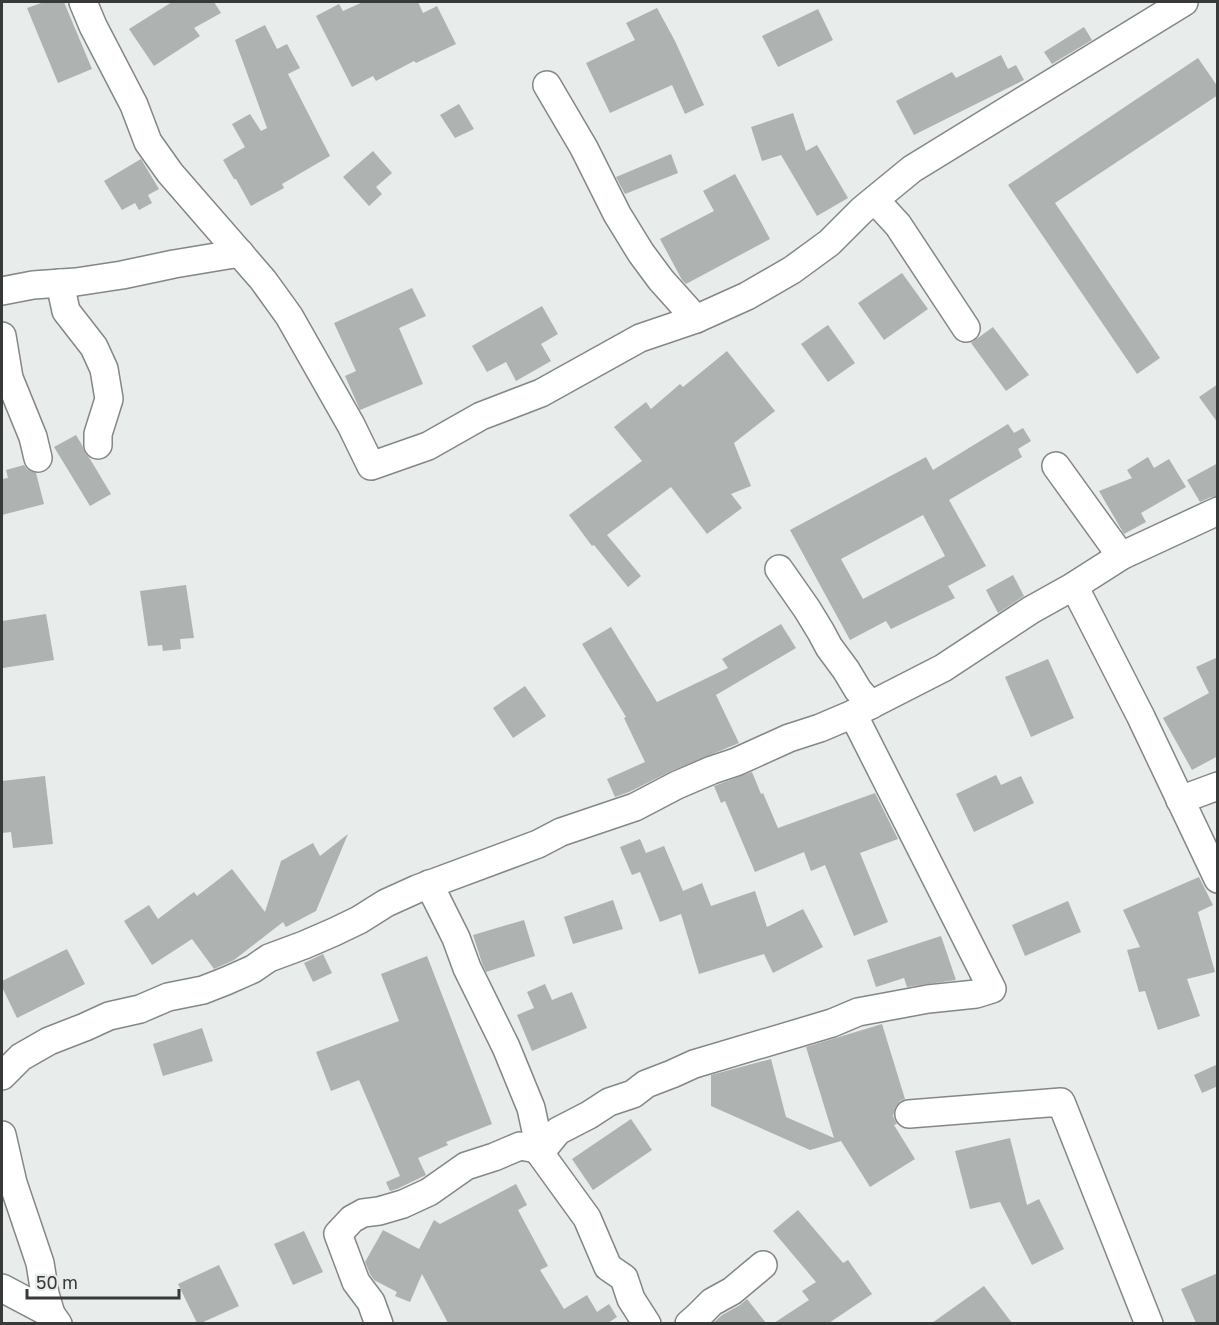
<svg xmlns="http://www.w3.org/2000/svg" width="1219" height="1325" viewBox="0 0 1219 1325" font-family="'Golos Text',sans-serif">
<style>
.building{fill:#aeb2b1;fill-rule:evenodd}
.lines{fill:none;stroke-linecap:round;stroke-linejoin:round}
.minor-casing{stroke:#838786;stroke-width:30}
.minor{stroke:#fff;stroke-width:27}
</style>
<rect width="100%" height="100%" fill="#e8eceb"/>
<!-- building -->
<g class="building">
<polygon points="44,2 64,2 92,69 58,83 27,8"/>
<polygon points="172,2 214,2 221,13 194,28 200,36 154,66 129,29"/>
<polygon points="363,2 418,2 423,13 437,6 456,44 416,63 414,61 376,81 373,76 352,87 316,16 339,4 343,11"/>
<polygon points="657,8 675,41 704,105 685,114 672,85 610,113 586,63 635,40 626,23"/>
<polygon points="818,9 833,40 778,67 762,36"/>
<polygon points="265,25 277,49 287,44 300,68 288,74 330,156 282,184 284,188 251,206 236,179 234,179 223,160 245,147 232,124 250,114 261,131 267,128 235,40"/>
<polygon points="1084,27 1092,40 1052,64 1044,52"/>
<polygon points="1001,55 1008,69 1016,65 1024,80 914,135 896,101 952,72 956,78"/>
<polygon points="1198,58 1218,87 1218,95 1055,203 1160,358 1137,374 1008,185"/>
<polygon points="459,104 474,129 455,138 440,115"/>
<polygon points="793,113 806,151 817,145 848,198 817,216 781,155 762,161 751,127"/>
<polygon points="373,151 392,173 376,187 382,194 369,206 343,177"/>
<polygon points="671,154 678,173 625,194 616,177"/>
<polygon points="141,159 159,189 148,195 152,203 139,210 135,203 122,210 104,181"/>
<polygon points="735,174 770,239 686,284 682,280 660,239 714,211 703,191"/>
<polygon points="902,273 928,309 884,340 858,303"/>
<polygon points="412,288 426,316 399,328 423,384 360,410 345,376 356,371 334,323"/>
<polygon points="542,306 558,334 541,344 551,361 516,381 506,362 487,372 472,346"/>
<polygon points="828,325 855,363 828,382 801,344"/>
<polygon points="993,327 1029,375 1006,391 971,343"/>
<polygon points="727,351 775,411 734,443 751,486 731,494 742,508 707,534 671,487 607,535 641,576 628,587 594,545 592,546 569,515 642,461 614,427 646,402 651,409 680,384 683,387"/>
<polygon points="1218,384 1218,423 1199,397"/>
<path d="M 1008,424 L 1014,433 L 1023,428 L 1031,441 L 1018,449 L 1022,457 L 949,500 L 986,566 L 948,586 L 955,598 L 891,629 L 886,621 L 850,640 L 790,530 L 926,457 L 933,470 ZM 923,515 L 945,556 L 863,599 L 841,559 Z"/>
<polygon points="76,435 82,445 85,453 90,459 111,494 90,506 54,447"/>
<polygon points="1148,457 1154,468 1169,459 1186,487 1141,513 1146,522 1124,534 1099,491 1132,478 1127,470"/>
<polygon points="1218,463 1218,496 1211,497 1200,502 1187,480"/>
<polygon points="24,465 27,469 36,473 44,504 2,515 2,479 8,478 6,470"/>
<polygon points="1013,575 1024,596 998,613 986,590"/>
<polygon points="186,585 194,638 180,639 181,649 163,651 162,645 148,646 140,591"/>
<polygon points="46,614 54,660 3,668 2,657 2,621"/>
<polygon points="781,624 796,648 716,695 739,743 671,771 629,792 615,797 607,779 645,762 624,718 626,717 582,644 611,627 657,702 728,668 722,659"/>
<polygon points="1218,657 1218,756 1192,770 1163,718 1209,693 1196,667"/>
<polygon points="1048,659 1074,718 1031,737 1005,677"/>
<polygon points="525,686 546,716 513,738 493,708"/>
<polygon points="752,772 761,794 763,793 778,828 875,793 898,839 860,853 888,922 854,936 825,865 811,871 804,852 755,872 725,801 721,803 714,786"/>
<polygon points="996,775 1001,785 1021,776 1034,803 974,832 956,794"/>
<polygon points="45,776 53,844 13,848 11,832 2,833 2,781"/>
<polygon points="348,834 316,911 286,927 283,922 234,960 214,969 192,939 152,965 124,921 149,905 158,919 194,892 197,896 232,869 265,912 281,861 313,843 320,856"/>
<polygon points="640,839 646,853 664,846 683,891 702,883 711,906 755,891 767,927 803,909 823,947 773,973 764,954 699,974 681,914 660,922 640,872 632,875 620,847"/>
<polygon points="1199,877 1213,905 1198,912 1215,972 1187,979 1200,1016 1158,1030 1145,991 1139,992 1127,950 1140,947 1123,910"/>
<polygon points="613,900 623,929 573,944 564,917"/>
<polygon points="1068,901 1081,932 1025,956 1012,925"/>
<polygon points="524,920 535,956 486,972 482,963 473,935"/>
<polygon points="941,936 956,980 907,987 904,978 876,987 867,960"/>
<polygon points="67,949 85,984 17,1018 2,987 2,981"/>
<polygon points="323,954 332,973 313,982 304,963"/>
<polygon points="427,956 492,1124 446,1142 448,1145 418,1158 426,1175 397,1189 390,1191 386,1182 400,1176 359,1080 331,1091 316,1052 399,1021 381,974"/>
<polygon points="545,984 552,1000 572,992 587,1028 532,1051 517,1015 534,1008 527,992"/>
<polygon points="882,1024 905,1099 900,1101 895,1108 893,1116 897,1124 894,1125 915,1159 870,1187 841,1141 810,1150 711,1106 711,1075 771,1059 786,1117 834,1138 806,1047"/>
<polygon points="202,1028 213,1061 163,1076 153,1044"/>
<polygon points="1218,1064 1218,1086 1202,1093 1194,1075"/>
<polygon points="631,1119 652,1150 593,1190 572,1159"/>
<polygon points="1010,1138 1027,1205 1039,1199 1064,1249 1032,1265 1000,1202 970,1209 955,1151"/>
<polygon points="516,1184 527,1205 518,1210 548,1266 540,1270 564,1309 587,1295 597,1312 609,1304 617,1317 608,1323 448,1323 422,1274 410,1302 395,1296 397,1292 374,1280 370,1274 365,1262 383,1230 419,1249 434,1220 440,1224"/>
<polygon points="798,1210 843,1263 848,1260 872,1294 829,1323 774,1323 809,1300 802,1291 816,1282 773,1231"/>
<polygon points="304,1231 323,1272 293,1285 274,1244"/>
<polygon points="219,1265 239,1306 201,1323 197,1323 178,1284"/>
<polygon points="1218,1273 1218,1323 1196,1323 1181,1289"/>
<polygon points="984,1286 1012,1323 932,1323"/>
<polygon points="747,1299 766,1323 713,1323 722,1315 740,1305"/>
</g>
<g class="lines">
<defs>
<g id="minor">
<polyline points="83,2 93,26 134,105 148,142 170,173 263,280 289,316 351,425 371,466 428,446 481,416 541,393 640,338 696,319 747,296 792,270 829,243 862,210 912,169 1184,2"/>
<polyline points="547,85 584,148 617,214 641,253 661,280 696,319"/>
<polyline points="875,200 898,225 966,328"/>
<polyline points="60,283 66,311 94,347 104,369 109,399 98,434 98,445"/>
<polyline points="2,291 33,285 76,282 122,275 174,264 240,253"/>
<polyline points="2,336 9,378 33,437 38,458"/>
<polyline points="1056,466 1121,556"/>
<polyline points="779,569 807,609 821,632 829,647 846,670 858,690 871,705"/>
<polyline points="1074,586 1141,717 1218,879"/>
<polyline points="1180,800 1218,786"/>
<polyline points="429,884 456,938 467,968 506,1047 531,1108 536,1131 537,1149 587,1218 608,1267 624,1278 631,1299 647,1324"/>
<polyline points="2,1076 21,1057 49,1041 85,1027 109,1016 140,1009 168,997 203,990 226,981 253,969 269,958 304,945 334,932 359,920 386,903 417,889 538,844 561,832 635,807 677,785 712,770 736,762 789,738 820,728 853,714"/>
<polyline points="909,1114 1061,1102 1149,1324"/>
<polyline points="2,1135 13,1183 40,1263 45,1294 51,1314 58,1324"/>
<polyline points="540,1153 558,1131 589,1115 609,1102 633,1094 646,1084 672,1074 694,1064 832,1023 858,1012 928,999 976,994 992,989 853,714 943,668 1031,610 1074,586 1121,556 1218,511"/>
<polyline points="2,1288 51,1314"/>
<polyline points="379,1324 371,1302 356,1282 338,1234 352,1219 363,1213 379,1211 403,1204 429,1192 466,1166 494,1157 520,1146 537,1149"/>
<polyline points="689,1324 697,1317 712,1302 732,1291 763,1265"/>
</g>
</defs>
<!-- minor casing -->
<use href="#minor" class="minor-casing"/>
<!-- minor -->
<use href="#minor" class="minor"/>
</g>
<!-- border -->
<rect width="1219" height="1325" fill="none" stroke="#383a39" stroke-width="6"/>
<!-- scale -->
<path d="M27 1289v9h152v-9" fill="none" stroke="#383a39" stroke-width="3"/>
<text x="36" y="1289" font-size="18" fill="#383a39" stroke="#e8eceb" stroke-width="4.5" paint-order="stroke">50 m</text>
</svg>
